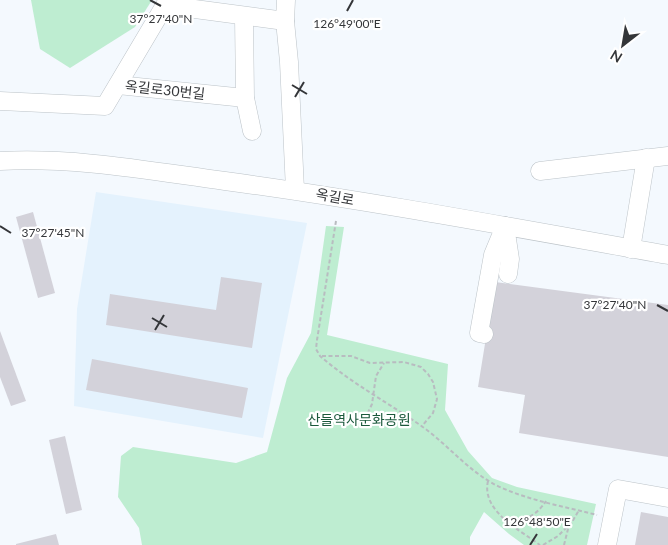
<svg xmlns="http://www.w3.org/2000/svg" width="668" height="545" viewBox="0 0 668 545" font-family="Lato,'Noto Sans KR',sans-serif">
<style>
.built{fill:#e4f2fd}
.green{fill:#beedd1}
.building{fill:#d3d2da}
.lines{fill:none;stroke-linecap:round;stroke-linejoin:round}
.minor-casing{stroke:#bcc3c8;stroke-width:19}
.path{stroke:#b8bcc0;stroke-width:2;stroke-dasharray:4 2.5;stroke-linecap:butt}
.minor{stroke:#fff;stroke-width:18}
.ticks{fill:none;stroke:#343639;stroke-width:2}
.labels{text-anchor:middle;stroke-width:4.5;stroke-linejoin:round;paint-order:stroke}
.street-label{font-size:14px;fill:#343639;stroke:#fff}
.park-label{font-size:14px;fill:#1b593c;stroke:#fff}
.ticks-label{font-size:12px;text-anchor:middle;fill:#343639;stroke:#fff;stroke-width:4.5;stroke-linejoin:round;paint-order:stroke}
</style>
<rect width="100%" height="100%" fill="#f4f9fe"/>
<!-- built -->
<polygon class="built" points="96,192 307,223 263,438 74,406 77,309"/>
<!-- green -->
<g class="green">
<polygon points="31,0 152,0 135,27 70,68 40,49"/>
<polygon points="326,226 344,227 327,335 448,364 445,410 468,451 492,478 517,487 596,504 587,545 524,545 509,534 484,512 470,537 470,545 142,545 139,528 118,497 121,456 133,447 236,463 267,452 287,378 311,333"/>
</g>
<!-- building -->
<g class="building">
<polygon points="33,212 55,293 38,298 16,217"/>
<polygon points="221,277 262,283 252,348 106,325 110,294 216,310"/>
<polygon points="495,282 668,305 668,457 519,433 525,395 478,387"/>
<polygon points="0,331 26,401 11,406 0,377"/>
<polygon points="92,359 248,388 242,418 86,390"/>
<polygon points="65,436 82,510 66,514 49,440"/>
<polygon points="641,512 668,517 668,545 635,545"/>
<polygon points="56,534 59,545 16,545 16,544"/>
</g>
<g class="lines">
<defs>
<g id="minor">
<polyline points="286,0 285,21 289,62 295,190"/>
<polyline points="244,17 245,98 252,131"/>
<polyline points="118,85 245,98"/>
<polyline points="0,101 105,106 165,5 285,21"/>
<path d="M 0,161 C 76,157 150,171 225,181 C 373,201 521,229 668,255"/>
<polyline points="540,171 668,156"/>
<polyline points="505,226 510,259 508,274"/>
<polyline points="631,249 646,158"/>
<polyline points="484,334 479,333 493,255 505,226"/>
<polyline points="607,545 618,489 668,498"/>
</g>
</defs>
<!-- minor casing -->
<use href="#minor" class="minor-casing"/>
<!-- path -->
<g class="path">
<path d="M 336,221 L 317,340 L 316,349 L 320,356 C 351,383 387,402 420,425 C 449,445 470,474 502,488 C 532,501 566,507 597,515"/>
<polyline points="322,356 351,356 370,363 404,362 421,367 428,374 433,382 437,399 433,413 422,426"/>
<polyline points="365,419 372,404 376,376 384,363"/>
<path d="M 488,481 C 481,511 520,530 540,545"/>
<path d="M 511,522 C 526,520 537,515 546,501"/>
<polyline points="543,545 558,536 573,521"/>
<polyline points="564,545 568,529 579,510"/>
</g>
<!-- minor -->
<use href="#minor" class="minor"/>
</g>
<!-- ticks -->
<path class="ticks" d="M 150,0 L 161,6M 347,11 L 353,0M 292,85 L 307,94M 295,97 L 304,82M 0,226 L 11,233M 657,305 L 668,311M 152,318 L 167,327M 155,330 L 164,315M 530,545 L 537,534"/>
<g class="labels">
<!-- street labels -->
<g class="street-label">
<text transform="translate(165 90) rotate(6)" y="5">옥길로30번길</text>
<text transform="translate(335 197) rotate(10)" y="5">옥길로</text>
</g>
<!-- park labels -->
<g class="park-label">
<text x="359" y="425">산들역사문화공원</text>
</g>
</g>
<g class="ticks-label">
<text x="161" y="23">37°27'40"N</text>
<text x="347" y="28">126°49'00"E</text>
<text x="53" y="237">37°27'45"N</text>
<text x="615" y="309">37°27'40"N</text>
<text x="537" y="526">126°48'50"E</text>
</g>
<!-- north arrow -->
<g transform="translate(623 45) rotate(211)" stroke="#ffffff" stroke-width="4" paint-order="stroke">
<path d="M0-4L9 19L0 12L-9 19Z" fill="#343639"/>
<text y="-8" font-size="14" font-weight="bold" text-anchor="middle" fill="#343639">N</text>
</g>
</svg>
